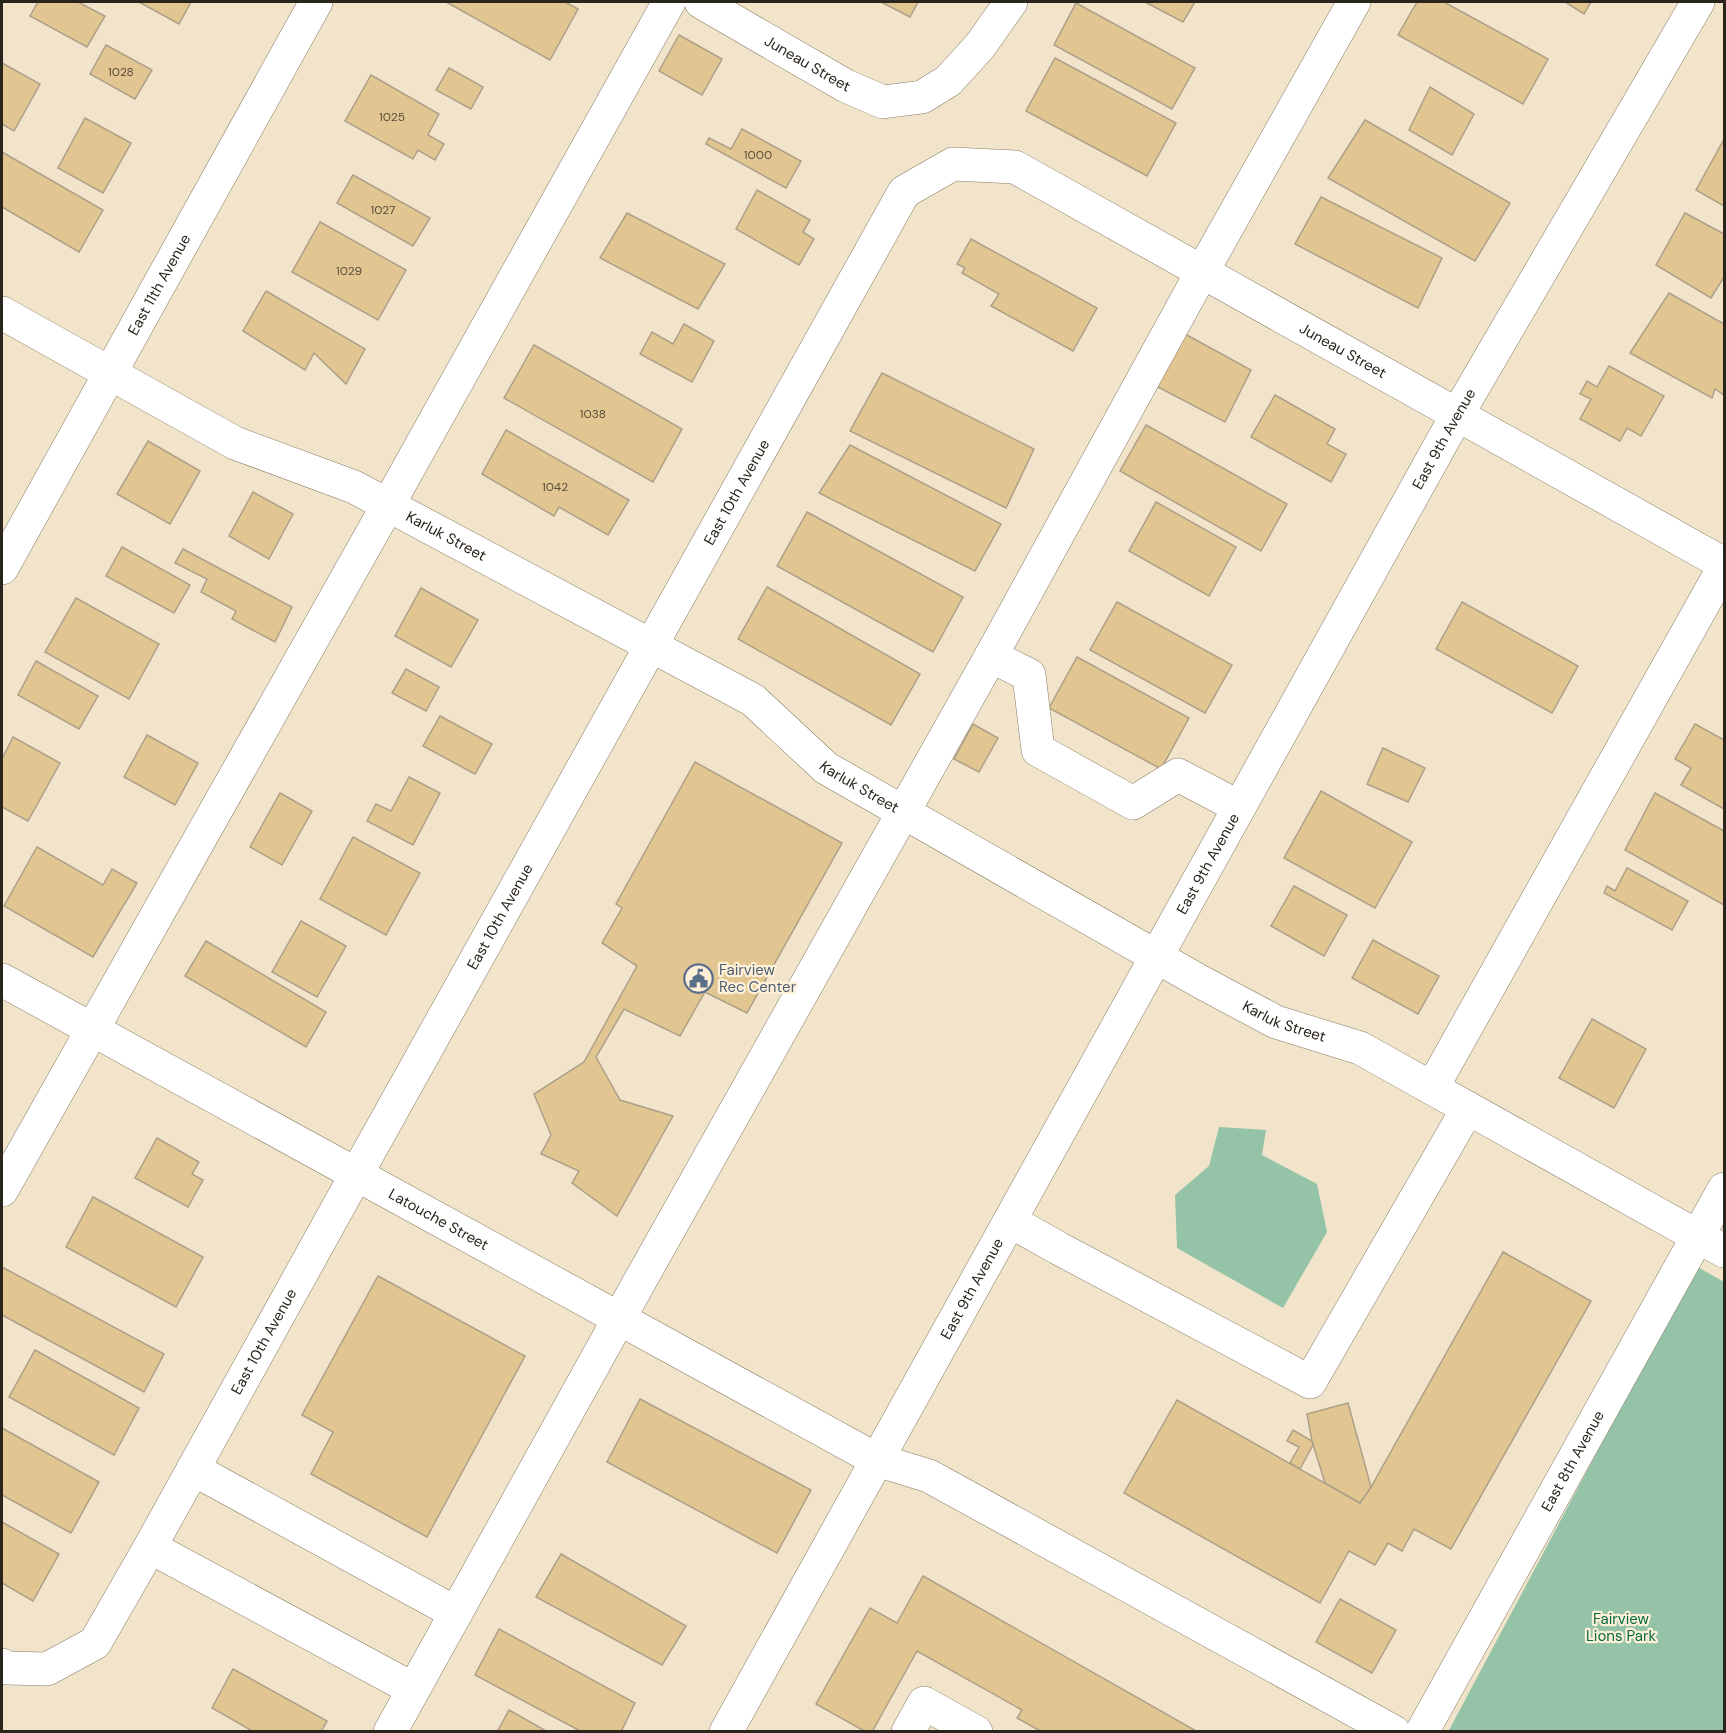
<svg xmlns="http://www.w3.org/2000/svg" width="1726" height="1733" viewBox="0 0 1726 1733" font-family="'DM Sans',sans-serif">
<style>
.green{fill:#94c3a8}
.building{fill:#e2c692;stroke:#ada088;stroke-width:1.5}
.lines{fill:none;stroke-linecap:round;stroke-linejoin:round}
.minor-casing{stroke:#897d66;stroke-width:34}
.minor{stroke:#fff;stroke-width:33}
.labels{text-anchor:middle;stroke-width:4.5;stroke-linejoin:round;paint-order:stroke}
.number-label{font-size:12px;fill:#584d3a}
.street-label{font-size:15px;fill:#2a251c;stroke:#fff1d7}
.service-label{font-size:15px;fill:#4e5e75;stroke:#fff1d7;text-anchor:start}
.park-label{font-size:15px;fill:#046941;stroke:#fff1d7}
</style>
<rect width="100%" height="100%" fill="#f1e4ca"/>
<!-- green -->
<g class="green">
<polygon points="1219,1127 1266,1130 1262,1155 1317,1184 1327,1232 1283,1308 1177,1248 1175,1195 1209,1166"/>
<polygon points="1696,1266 1724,1282 1724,1731 1448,1732"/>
</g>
<!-- building -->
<g class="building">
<polygon points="38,2 78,2 105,16 87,47 30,16"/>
<polygon points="139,2 191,2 179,24"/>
<polygon points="446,2 565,2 578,9 550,60"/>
<polygon points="881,2 918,2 910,17"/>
<polygon points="1145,2 1195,2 1183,22"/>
<polygon points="1417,2 1444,2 1548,59 1523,104 1398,35"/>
<polygon points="1565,2 1591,2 1584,14"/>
<polygon points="1076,3 1195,68 1172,109 1054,45"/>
<polygon points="679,35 722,59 702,95 659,71"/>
<polygon points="106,45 152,70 135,99 90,74"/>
<polygon points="1055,58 1176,123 1147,176 1026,111"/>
<polygon points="2,63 40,84 14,131 2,124"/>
<polygon points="449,68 483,87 471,109 436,90"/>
<polygon points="371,75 439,114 428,135 444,144 435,160 418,150 413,159 345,121"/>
<polygon points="1430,87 1474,114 1452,155 1409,130"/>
<polygon points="85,118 131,143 103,193 58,168"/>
<polygon points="1365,120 1510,203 1475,261 1328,178"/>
<polygon points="742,129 801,161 786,188 706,144 709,138 731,149"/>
<polygon points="1723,141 1724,142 1724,206 1696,190"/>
<polygon points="2,152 103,210 79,252 2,207"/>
<polygon points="353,175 430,218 413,246 337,203"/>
<polygon points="757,190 810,220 803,232 814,239 799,265 736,229"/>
<polygon points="1321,197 1442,258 1418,308 1295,244"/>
<polygon points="627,213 725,264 698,309 600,258"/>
<polygon points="1685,213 1724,234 1724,277 1711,298 1656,265"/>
<polygon points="320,222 406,270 378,320 292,272"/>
<polygon points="971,239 1097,308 1073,351 991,306 999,294 962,273 965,268 957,264"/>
<polygon points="266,291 365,349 346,384 314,353 305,370 243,331"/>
<polygon points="1669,293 1724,324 1724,395 1715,389 1712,398 1630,353"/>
<polygon points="684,324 714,341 692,382 640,354 652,332 673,344"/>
<polygon points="1185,334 1251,370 1225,422 1154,385"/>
<polygon points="534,345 682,429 653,482 504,398"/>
<polygon points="1609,366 1664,396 1641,436 1627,428 1620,441 1580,419 1591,399 1580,394 1587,381 1597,387"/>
<polygon points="882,373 1034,449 1006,508 850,431"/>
<polygon points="1275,395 1335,429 1327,444 1346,454 1331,482 1251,437"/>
<polygon points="1146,425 1287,504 1261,551 1120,471"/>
<polygon points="506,430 629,500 608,535 559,507 554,516 482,474"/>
<polygon points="148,441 200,471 170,524 117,494"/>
<polygon points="850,445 1001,524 975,571 819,493"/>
<polygon points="253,492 293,514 269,559 229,536"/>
<polygon points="1156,502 1236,547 1209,596 1129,551"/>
<polygon points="807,512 963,597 933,652 777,566"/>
<polygon points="122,547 190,585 174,613 106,576"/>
<polygon points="183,549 292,607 275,642 232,619 236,611 201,592 207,579 175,563"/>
<polygon points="767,587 920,674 891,725 738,639"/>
<polygon points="421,588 478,620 451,667 395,636"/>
<polygon points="76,598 159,644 129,699 45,652"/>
<polygon points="1117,602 1232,665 1205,713 1090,650"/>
<polygon points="1462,602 1578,666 1552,713 1436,649"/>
<polygon points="1077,657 1189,718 1161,769 1049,708"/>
<polygon points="36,661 98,696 79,729 18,695"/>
<polygon points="406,669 439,687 426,711 392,693"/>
<polygon points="440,716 492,744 475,774 423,746"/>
<polygon points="973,724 998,738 979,772 954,759"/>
<polygon points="1695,724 1724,740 1724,809 1681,785 1691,768 1675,759"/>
<polygon points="147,735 198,763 175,805 124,777"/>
<polygon points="13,737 60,763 28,821 2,807 2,759"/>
<polygon points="1383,748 1425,768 1408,802 1367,784"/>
<polygon points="695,762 842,843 747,1013 705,992 680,1036 624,1009 596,1057 620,1100 673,1116 617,1216 572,1183 579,1171 541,1154 551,1135 534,1094 584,1062 637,966 602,943 622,908 616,904"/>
<polygon points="409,777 440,793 413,845 367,821 376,804 391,811"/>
<polygon points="1321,791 1412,842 1375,908 1284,858"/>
<polygon points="280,793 312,811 282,865 250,847"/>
<polygon points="1655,793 1724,831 1724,905 1625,850"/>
<polygon points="353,837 420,873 386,935 320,899"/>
<polygon points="37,847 103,885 112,869 137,883 93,957 4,906"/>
<polygon points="1627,868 1688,901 1672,930 1604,893 1607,886 1615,891"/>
<polygon points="1294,886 1347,915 1324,956 1271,926"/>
<polygon points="301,921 346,946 317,997 272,972"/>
<polygon points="1373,940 1439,976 1418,1014 1352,978"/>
<polygon points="206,941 326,1012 306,1047 185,976"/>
<polygon points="1592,1019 1646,1049 1614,1108 1559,1078"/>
<polygon points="157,1138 199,1162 192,1174 203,1180 188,1207 135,1178"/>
<polygon points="93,1197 203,1257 176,1307 66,1247"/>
<polygon points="1503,1252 1591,1301 1451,1549 1414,1529 1402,1551 1388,1543 1375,1565 1349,1551 1320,1603 1124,1493 1177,1400 1360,1503 1371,1487"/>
<polygon points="2,1267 164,1354 144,1392 2,1315"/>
<polygon points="378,1276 525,1356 427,1537 311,1474 333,1432 302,1415"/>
<polygon points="35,1350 139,1408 114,1455 9,1397"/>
<polygon points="640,1399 811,1490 777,1553 607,1462"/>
<polygon points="1348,1403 1371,1487 1360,1503 1325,1483 1312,1441 1307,1414"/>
<polygon points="2,1428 99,1482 71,1533 2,1495"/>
<polygon points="1293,1430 1312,1441 1313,1445 1300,1469 1290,1463 1299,1447 1287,1441"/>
<polygon points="2,1522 59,1554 33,1601 2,1583"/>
<polygon points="561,1554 686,1626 662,1665 536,1597"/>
<polygon points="923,1576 1198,1732 1042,1732 1017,1718 1022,1710 917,1651 872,1732 866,1732 816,1704 870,1608 897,1623"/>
<polygon points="1340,1599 1396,1630 1372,1673 1316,1642"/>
<polygon points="499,1629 635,1703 621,1732 582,1732 475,1675"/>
<polygon points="233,1669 327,1721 321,1732 254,1732 212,1708"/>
<polygon points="509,1710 548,1732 497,1732"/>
</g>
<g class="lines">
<defs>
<g id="minor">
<path id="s1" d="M 701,2 L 846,86 L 883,102 L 922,97 L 948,81 L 980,46 L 1011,2"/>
<path id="s2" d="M 2,313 L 235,443 L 354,487 L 753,700 L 826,768 L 1201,982 L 1276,1022 L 1360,1048 L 1724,1251"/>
<path id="s3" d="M 2,568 L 316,2"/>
<polyline points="991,656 1029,675 1038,750 1133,803 1178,775 1239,807"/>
<path id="s4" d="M 2,980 L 877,1460 L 929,1476 L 1394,1732"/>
<polyline points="1432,1088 1724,567"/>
<polyline points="2,1190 388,505 669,2"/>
<polyline points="1010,1221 1058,1248 1310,1382 1468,1108"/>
<polyline points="193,1469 456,1613"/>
<polyline points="150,1547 413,1689"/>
<path id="s5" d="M 2,1665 L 7,1668 L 47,1669 L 95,1643 L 150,1547 L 356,1175 L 904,192 L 953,164 L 1015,167 L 1724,564"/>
<polyline points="390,1732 636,1288 991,656 1202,272 1354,2"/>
<path id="s6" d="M 726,1732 L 1457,415 L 1698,2"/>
<polyline points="908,1732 924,1703 976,1732"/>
<path id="s7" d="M 1422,1732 L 1724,1189"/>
</g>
</defs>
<!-- minor casing -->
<use href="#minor" class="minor-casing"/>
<!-- minor -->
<use href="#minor" class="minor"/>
</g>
<!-- icons -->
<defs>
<symbol id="civic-ring" viewBox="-11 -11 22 22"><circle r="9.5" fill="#fff1d7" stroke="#5c6f8a" stroke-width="1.5"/><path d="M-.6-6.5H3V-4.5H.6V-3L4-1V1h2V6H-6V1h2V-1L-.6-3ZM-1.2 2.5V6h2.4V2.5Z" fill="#5c6f8a"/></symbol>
</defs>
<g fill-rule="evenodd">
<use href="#civic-ring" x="682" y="962" width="33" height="33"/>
</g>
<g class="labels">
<!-- number labels -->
<g class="number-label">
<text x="121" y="76">1028</text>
<text x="392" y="121">1025</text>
<text x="758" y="159">1000</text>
<text x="383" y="214">1027</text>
<text x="349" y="275">1029</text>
<text x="593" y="418">1038</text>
<text x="555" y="491">1042</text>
</g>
<!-- street labels -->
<g class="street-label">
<text dy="5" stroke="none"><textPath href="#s1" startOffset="123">Juneau Street</textPath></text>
<text dy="5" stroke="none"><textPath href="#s3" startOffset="324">East 11th Avenue</textPath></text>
<text dy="5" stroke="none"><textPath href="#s5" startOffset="2256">Juneau Street</textPath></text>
<text dy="5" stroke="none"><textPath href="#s6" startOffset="1479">East 9th Avenue</textPath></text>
<text dy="5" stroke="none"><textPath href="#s5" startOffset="1418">East 10th Avenue</textPath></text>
<text dy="5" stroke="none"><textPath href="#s2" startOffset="498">Karluk Street</textPath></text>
<text dy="5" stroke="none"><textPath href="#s2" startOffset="984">Karluk Street</textPath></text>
<text dy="5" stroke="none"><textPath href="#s6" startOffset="993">East 9th Avenue</textPath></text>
<text dy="5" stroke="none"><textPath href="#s5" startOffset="932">East 10th Avenue</textPath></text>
<text dy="5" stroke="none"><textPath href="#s2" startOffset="1470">Karluk Street</textPath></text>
<text dy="5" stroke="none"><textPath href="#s4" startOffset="498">Latouche Street</textPath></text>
<text dy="5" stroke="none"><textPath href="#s6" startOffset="507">East 9th Avenue</textPath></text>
<text dy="5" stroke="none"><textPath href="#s5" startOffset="446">East 10th Avenue</textPath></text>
<text dy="5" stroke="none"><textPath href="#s7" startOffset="310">East 8th Avenue</textPath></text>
</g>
<!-- service labels -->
<g class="service-label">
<text x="719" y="975">Fairview<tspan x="719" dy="17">Rec Center</tspan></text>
</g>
<!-- park labels -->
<g class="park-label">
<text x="1621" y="1624">Fairview<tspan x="1621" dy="17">Lions Park</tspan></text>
</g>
</g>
<!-- border -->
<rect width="1726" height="1733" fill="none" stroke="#2a251c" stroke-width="6"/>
</svg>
